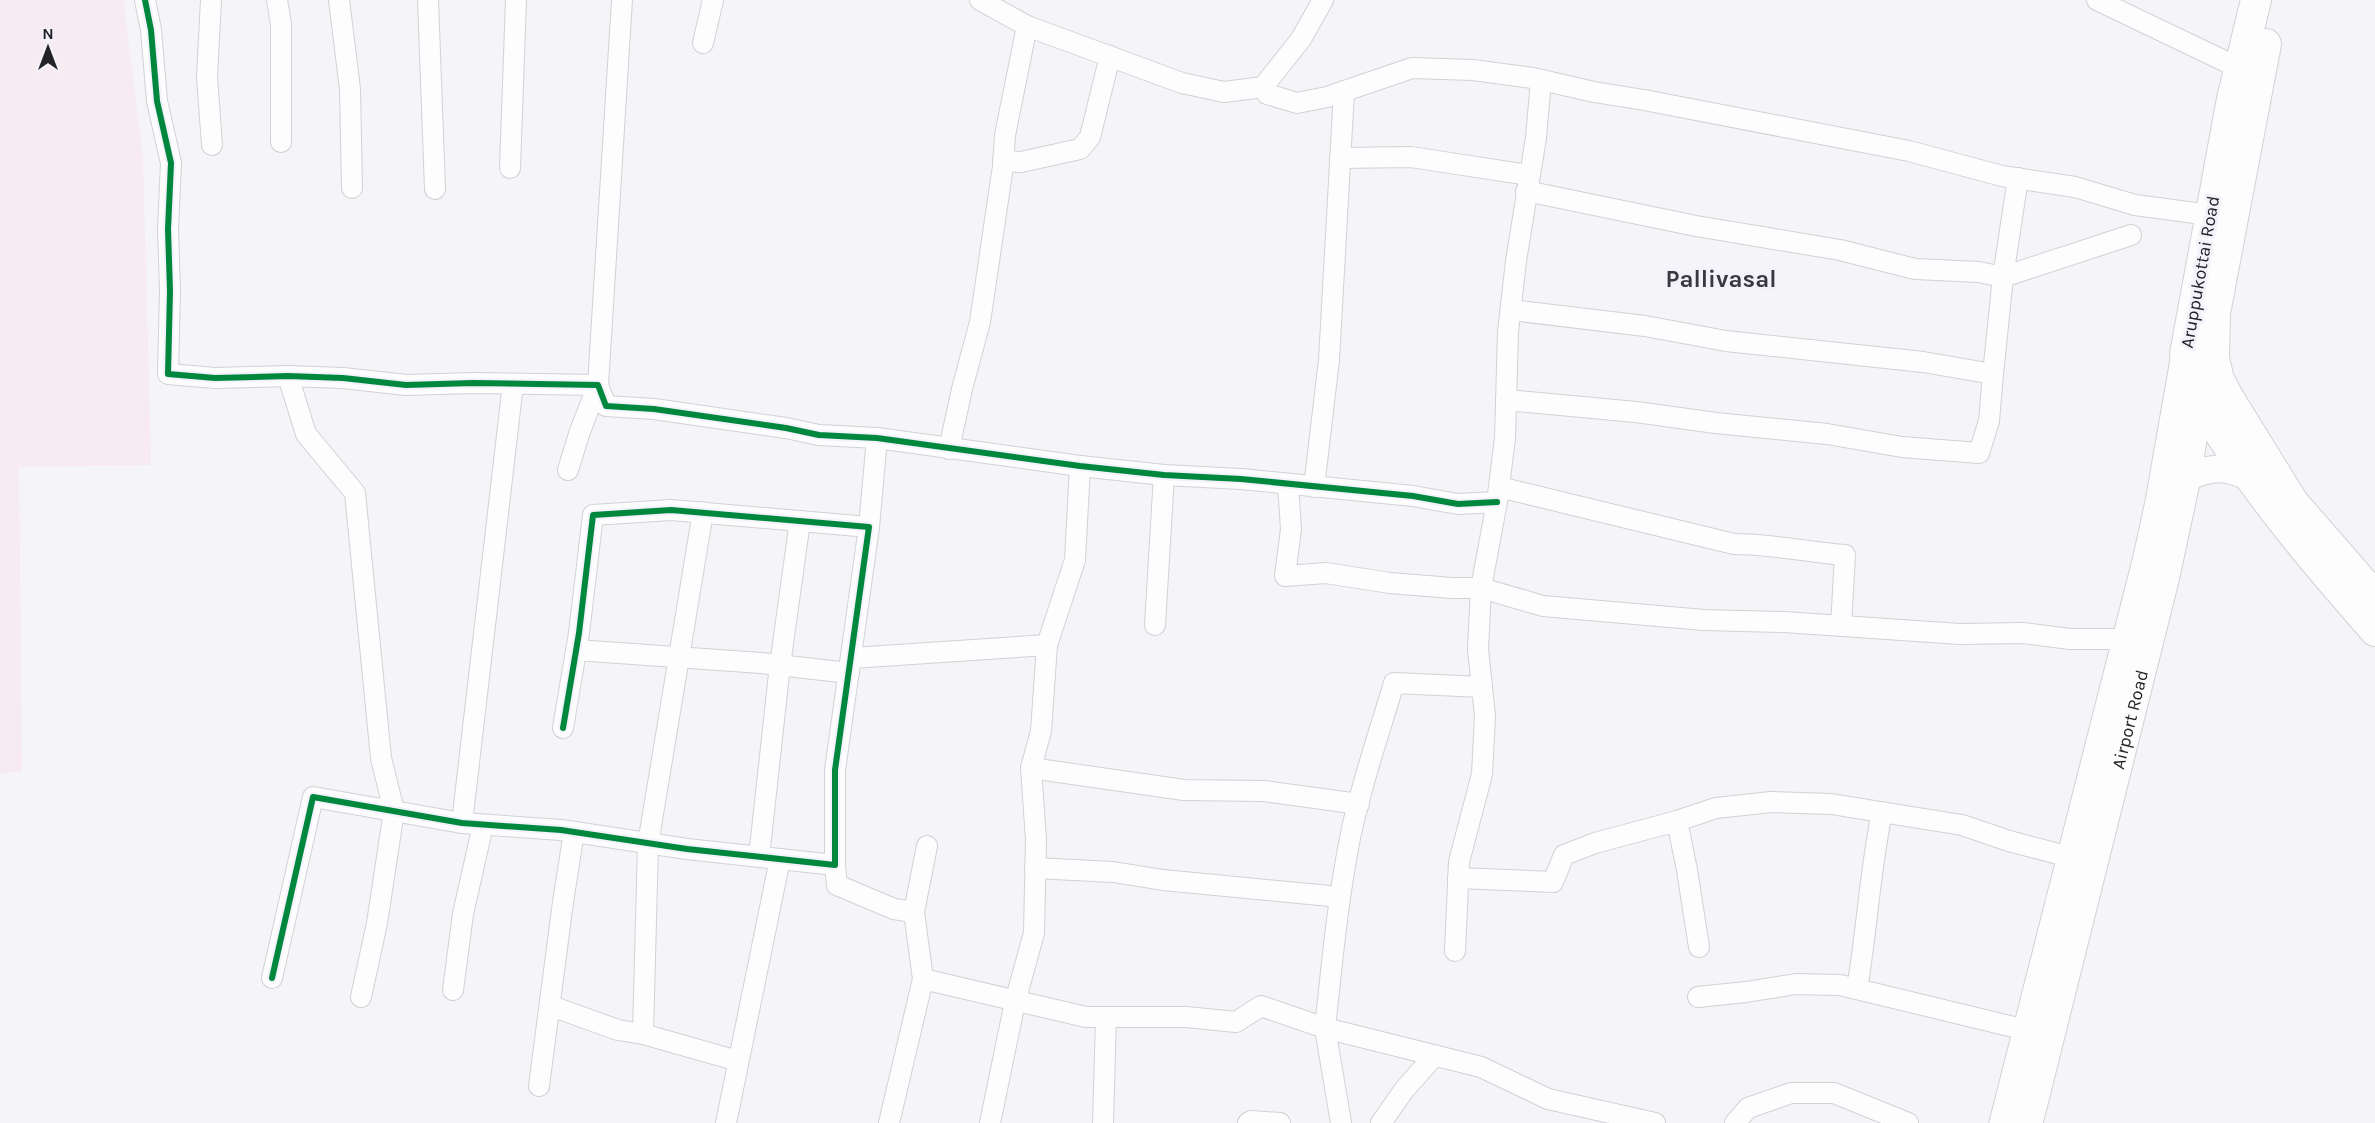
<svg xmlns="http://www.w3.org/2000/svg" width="2375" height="1123" viewBox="0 0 2375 1123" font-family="Karla,sans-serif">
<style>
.education{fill:#f8eaf1}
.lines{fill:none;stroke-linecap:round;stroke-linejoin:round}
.street-casing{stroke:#d2d2d6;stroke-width:22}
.secondary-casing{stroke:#d2d2d6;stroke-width:29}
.primary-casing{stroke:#d2d2d6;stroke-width:32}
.street{stroke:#fdfdfe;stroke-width:20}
.secondary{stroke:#fdfdfe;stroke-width:27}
.primary{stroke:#fdfdfe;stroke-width:30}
.cycleway-casing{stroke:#f3f2fb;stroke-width:10}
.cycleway{stroke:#00873e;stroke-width:6}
.labels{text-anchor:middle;stroke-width:6;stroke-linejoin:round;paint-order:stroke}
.street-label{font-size:18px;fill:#232326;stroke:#f3f2fb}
.district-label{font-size:24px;font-weight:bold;fill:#38383e;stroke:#f3f2fb}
</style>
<rect width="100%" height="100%" fill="#f4f4f9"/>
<!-- education -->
<polygon class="education" points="0,0 123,0 143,159 151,465 19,467 22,771 0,774"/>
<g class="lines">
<defs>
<g id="street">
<polyline points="145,0 151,30 157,101 171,163 168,229 170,291 168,374 215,378 288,376 343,378 406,385 473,383 598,385 606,406 654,409 786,428 819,435 877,438 1080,466 1164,475 1241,479 1413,496 1458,504 1497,502"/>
<polyline points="211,0 207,77 212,145"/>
<polyline points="277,0 281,24 281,142"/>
<polyline points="339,0 350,89 352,188"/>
<polyline points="428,0 435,189"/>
<polyline points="980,0 1027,26 1182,83 1224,92 1263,87 1301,39 1323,0"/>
<polyline points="2097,0 2239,68"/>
<polyline points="703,43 713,0"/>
<polyline points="1263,87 1267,94 1297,103 1327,97 1412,68 1473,70 1533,78 1594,92 1644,100 1909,151 2002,176 2075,187 2135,205 2210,215"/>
<polyline points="1340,158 1411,157 1529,175"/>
<polyline points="1003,161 1021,162 1080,149 1090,137 1110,56"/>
<polyline points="510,168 516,0"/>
<polyline points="1526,191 1696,226 1840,250 1915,269 1979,272 2003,277 2018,178"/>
<polyline points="1993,374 2003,277 2131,235"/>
<polyline points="288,376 306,434 355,493 381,758 394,811 377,923 361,997"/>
<polyline points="1506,400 1636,412 1716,423 1827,434 1902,447 1979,453 1989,421 1993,374 1923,362 1726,341 1645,326 1511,310"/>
<polyline points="949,449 962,389 980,322 1003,166 1005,135 1027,26"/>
<polyline points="568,470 580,431 598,385 622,0"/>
<polyline points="1288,484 1291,529 1285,576 1326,573 1390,583 1452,588 1481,588 1543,606 1704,620 1784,622 1960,634 2023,633 2070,639 2126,639"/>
<polyline points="1314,487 1329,360 1344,91"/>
<path d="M 1499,487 L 1734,544 C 1771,544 1808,552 1845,555 L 1841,626"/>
<polyline points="869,527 877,438"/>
<polyline points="1155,625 1164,475"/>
<polyline points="576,650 761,663 849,673"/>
<polyline points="852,658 1047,645"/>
<path d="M 1482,687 L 1394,683 C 1379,733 1362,782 1351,833 C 1338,897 1332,963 1325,1028 L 1481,1067 L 1548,1099 L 1655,1123"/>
<polyline points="1031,768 1184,790 1264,791 1359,804"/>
<polyline points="462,823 513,384"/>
<polyline points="927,846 914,912 923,979 1086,1017 1186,1017 1236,1022 1261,1006 1325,1028 1341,1123"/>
<polyline points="759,857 780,665 800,521"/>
<polyline points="835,865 837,885 894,909 914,912"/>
<polyline points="1035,868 1113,872 1163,880 1340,897"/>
<polyline points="1458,878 1553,882 1564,855 1595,843 1677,821"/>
<polyline points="1699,947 1687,870 1677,821 1716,808 1771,802 1831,804 1962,825 2009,841 2070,857"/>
<polyline points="1455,951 1459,862 1482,774 1485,716 1478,649 1481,588 1497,502 1505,438 1508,332 1516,261 1536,138 1541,80"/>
<polyline points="272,978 313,797 462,823 561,830 687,849 835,865 835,770 869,527 671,510 593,515 579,633 563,728"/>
<path d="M 1857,989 C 1867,930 1870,870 1882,812"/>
<polyline points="453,990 463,914 483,825"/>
<polyline points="1698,997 1746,992 1796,984 1840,985 2026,1030"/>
<polyline points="551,1006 618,1030 643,1034 738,1061"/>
<polyline points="643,1034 648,844 703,512"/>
<polyline points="539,1086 563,902 574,832"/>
<polyline points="726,1123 780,859"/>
<polyline points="889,1123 923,979"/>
<polyline points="990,1123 1015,1002 1034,933 1036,840 1031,768 1041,731 1047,645 1075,560 1080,466"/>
<polyline points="1103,1123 1106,1018"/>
<polyline points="1248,1123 1251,1121 1280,1123"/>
<polyline points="1381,1123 1404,1090 1435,1055"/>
<polyline points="1735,1123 1748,1108 1791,1093 1834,1093 1908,1123"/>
</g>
<g id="secondary">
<path d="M 2187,477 C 2212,467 2225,465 2250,478"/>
<polyline points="2003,1123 2147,557 2159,502 2185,354"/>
<path id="s1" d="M 2029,1123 L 2166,576 L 2188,473 L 2201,385"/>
</g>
<g id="primary">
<path d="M 2256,0 L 2232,99 L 2185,354 C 2193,396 2216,429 2240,463 C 2281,523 2328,577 2375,631"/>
<polyline points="2266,44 2215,313 2214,358 2219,380 2230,400 2293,502 2375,596"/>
</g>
</defs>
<!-- street casing -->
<use href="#street" class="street-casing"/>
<!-- secondary casing -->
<use href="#secondary" class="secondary-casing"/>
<!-- primary casing -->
<use href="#primary" class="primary-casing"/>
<!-- street -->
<use href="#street" class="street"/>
<!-- secondary -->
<use href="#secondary" class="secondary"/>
<!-- primary -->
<use href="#primary" class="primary"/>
<defs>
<g id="cycleway">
<polyline points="145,0 151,30 157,101 171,163 168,229 170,291 168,374 215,378 288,376 343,378 406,385 473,383 598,385 606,406 654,409 786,428 819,435 877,438 1080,466 1164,475 1241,479 1413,496 1458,504 1497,502"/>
<polyline points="272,978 313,797 462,823 561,830 687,849 835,865 835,770 869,527 671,510 593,515 579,633 563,728"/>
</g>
</defs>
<!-- cycleway casing -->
<use href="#cycleway" class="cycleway-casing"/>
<!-- cycleway -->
<use href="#cycleway" class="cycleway"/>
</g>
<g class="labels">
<!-- street labels -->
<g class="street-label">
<text transform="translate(2200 272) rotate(-80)" y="6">Aruppukottai Road</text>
<text dy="6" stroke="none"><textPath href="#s1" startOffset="416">Airport Road</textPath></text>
</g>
<!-- district labels -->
<g class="district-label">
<text x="1721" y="287">Pallivasal</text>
</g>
</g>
<!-- north arrow -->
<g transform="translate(48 48)" stroke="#f3f2fb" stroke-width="4.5" paint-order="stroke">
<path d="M0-4.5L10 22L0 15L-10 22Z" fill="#232326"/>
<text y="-9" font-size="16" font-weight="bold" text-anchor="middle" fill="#232326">N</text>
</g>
</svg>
